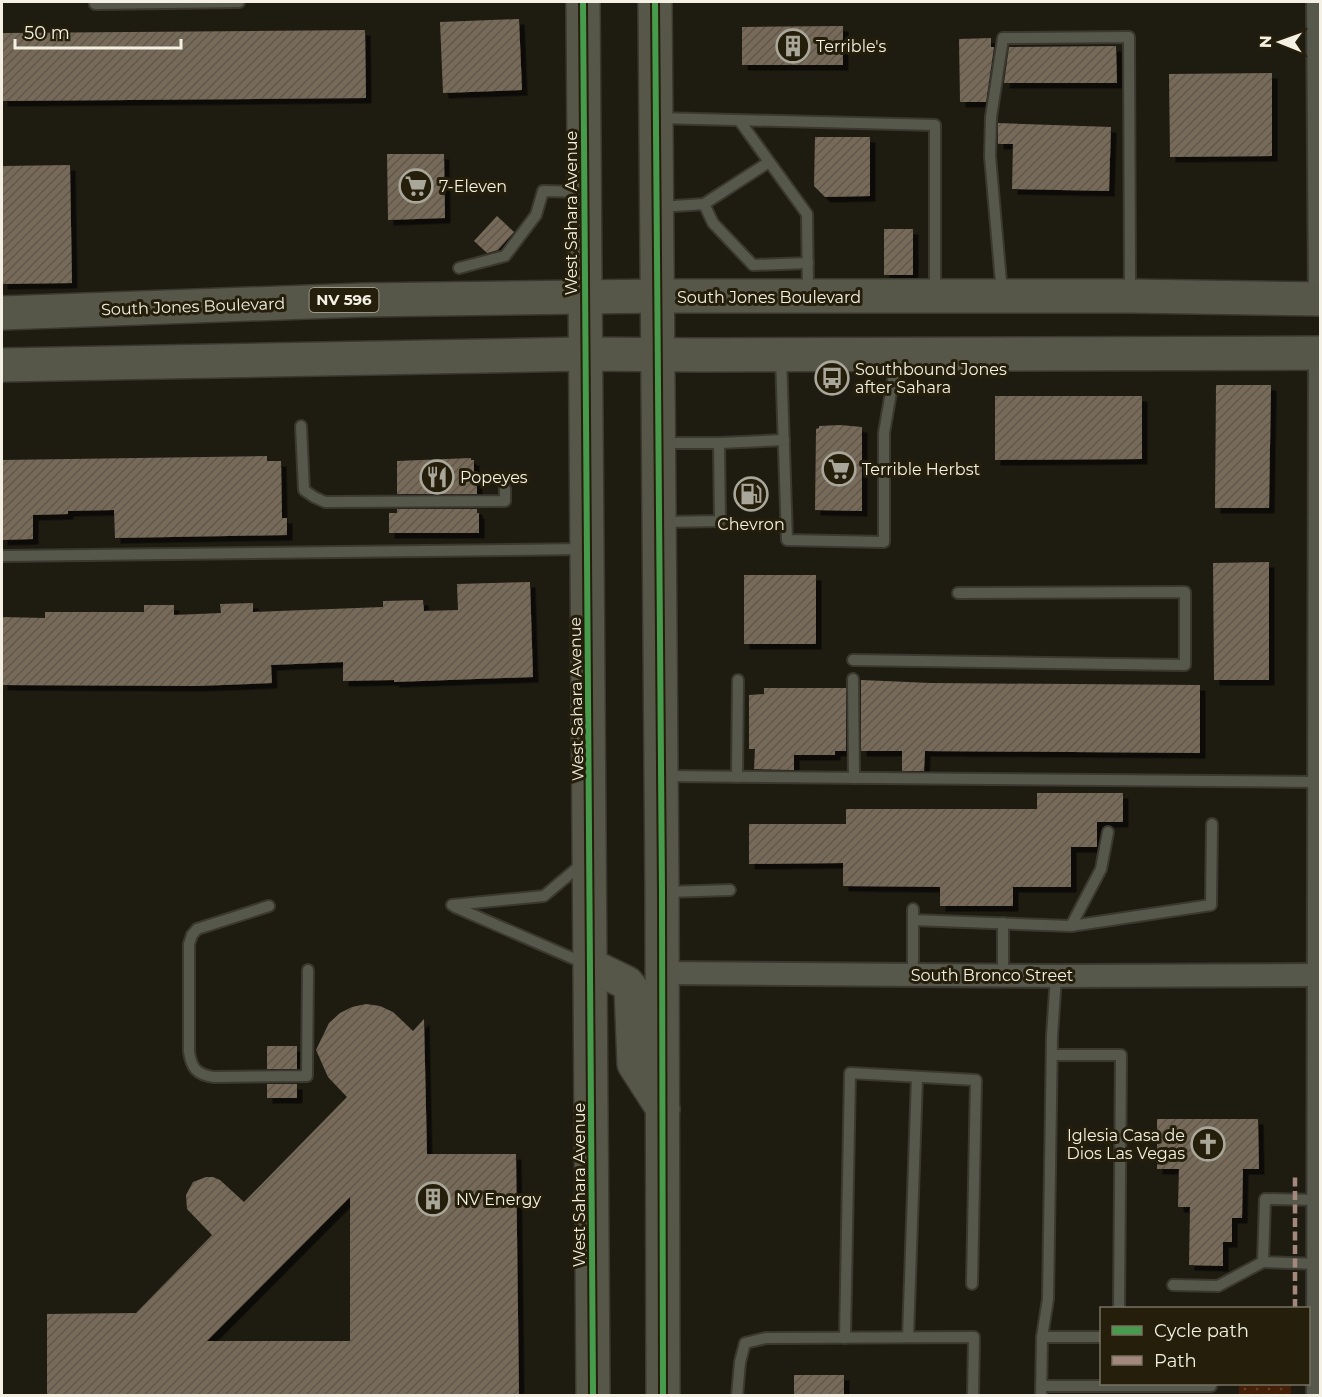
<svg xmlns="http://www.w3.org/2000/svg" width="1322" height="1397" viewBox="0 0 1322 1397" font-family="Montserrat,sans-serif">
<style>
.garden{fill:url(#garden-dots)}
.building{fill:url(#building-hatch);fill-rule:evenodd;filter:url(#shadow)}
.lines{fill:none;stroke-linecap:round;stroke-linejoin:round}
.service-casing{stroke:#3b382f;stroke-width:14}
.minor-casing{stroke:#3b382f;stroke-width:26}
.primary-casing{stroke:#3b382f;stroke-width:36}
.service{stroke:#57584c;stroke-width:10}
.minor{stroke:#57584c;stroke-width:22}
.primary{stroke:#575749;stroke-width:33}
.quiet{stroke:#a5887d;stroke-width:4.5;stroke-dasharray:9 4.5;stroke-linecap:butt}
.cycleway-casing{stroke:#241e0b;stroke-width:10}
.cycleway{stroke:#469c4c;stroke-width:6}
.labels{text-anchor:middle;stroke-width:6;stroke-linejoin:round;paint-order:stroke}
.shield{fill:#241e0b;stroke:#b6b2a3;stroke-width:1.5}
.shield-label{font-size:15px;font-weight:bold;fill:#f4f1e4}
.poi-label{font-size:16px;fill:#f4f1e4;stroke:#241e0b;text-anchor:start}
.street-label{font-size:16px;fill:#f4f1e4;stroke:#241e0b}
</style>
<defs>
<pattern id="garden-dots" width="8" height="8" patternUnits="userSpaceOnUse" patternTransform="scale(1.5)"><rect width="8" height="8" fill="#441f08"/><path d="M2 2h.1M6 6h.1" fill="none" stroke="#60402c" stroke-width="1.8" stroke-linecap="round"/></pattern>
<pattern id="building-hatch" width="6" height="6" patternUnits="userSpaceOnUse" patternTransform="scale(1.5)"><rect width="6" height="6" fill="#776b59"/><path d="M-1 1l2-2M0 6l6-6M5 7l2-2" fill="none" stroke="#5e584d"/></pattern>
<filter id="shadow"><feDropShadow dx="5.5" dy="5.5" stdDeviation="0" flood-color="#0009"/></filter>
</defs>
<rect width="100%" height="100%" fill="#1e1b11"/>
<!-- garden -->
<rect class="garden" x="1239" y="1384" width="52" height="11"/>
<!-- building -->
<g class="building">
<polygon points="519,19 522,90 443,93 440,22"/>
<polygon points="843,26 843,65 742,65 742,27"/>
<polygon points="365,30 366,98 2,101 2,33"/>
<polygon points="991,38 991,47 994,47 986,102 960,102 959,39"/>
<polygon points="1116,46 1117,83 1004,83 1009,47"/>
<polygon points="1272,73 1272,156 1170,157 1169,74"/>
<polygon points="998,123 1111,127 1109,191 1012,189 1013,144 998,144"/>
<polygon points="815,137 870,137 870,196 825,197 814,186"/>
<polygon points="387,154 444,154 445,218 388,220"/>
<polygon points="70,165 72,283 2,284 2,166"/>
<polygon points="497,216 514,232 498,250 487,253 474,241"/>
<rect x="884" y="229" width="29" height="46"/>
<polygon points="1216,385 1271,385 1269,508 1215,508"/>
<polygon points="995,396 1142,396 1142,459 995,460"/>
<polygon points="840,425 862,427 862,511 815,510 816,429 819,428 819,426"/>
<polygon points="267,456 267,461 281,461 282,518 287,518 287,535 115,538 114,510 68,511 68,514 33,515 33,539 2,540 2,460"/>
<polygon points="471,458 471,460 474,460 474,471 477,471 477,494 397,494 397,461"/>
<polygon points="397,509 477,509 477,513 479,513 479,533 389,533 389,513 397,513"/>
<polygon points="1269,562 1269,680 1214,680 1213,563"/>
<rect x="744" y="575" width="72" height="69"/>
<polygon points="530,582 533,677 394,682 394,680 343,681 343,662 271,665 272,683 196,686 2,685 2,617 45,618 45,612 144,612 144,605 174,605 174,615 221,613 220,604 253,603 253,612 383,607 383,601 423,600 424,611 458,610 457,584"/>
<polygon points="861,680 931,683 1200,685 1200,753 925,751 924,771 902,771 902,751 861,751"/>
<polygon points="764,688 846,688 846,751 835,751 835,755 794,755 794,770 754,769 755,749 749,749 749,695 764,694"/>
<polygon points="1037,793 1123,793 1123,822 1097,822 1097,847 1071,847 1071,887 1013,887 1013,906 940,906 940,887 843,886 843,863 749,864 749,824 846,824 846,809 1037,809"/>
<path d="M 366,1004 L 380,1006 L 393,1012 L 413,1031 L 424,1019 L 427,1154 L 516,1154 L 519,1395 L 47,1395 L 47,1314 L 136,1313 L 212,1235 L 187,1209 L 186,1195 L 193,1182 L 206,1177 L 213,1177 L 220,1180 L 244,1202 L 347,1097 L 328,1077 L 316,1050 L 329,1023 L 340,1013 L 352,1007 ZM 350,1197 L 350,1341 L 207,1341 Z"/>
<rect x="267" y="1046" width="30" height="23"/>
<rect x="267" y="1084" width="30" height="14"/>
<polygon points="1157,1119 1258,1119 1259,1169 1243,1169 1242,1218 1232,1218 1232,1242 1223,1242 1223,1266 1189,1265 1190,1207 1178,1207 1179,1169 1157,1169"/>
<rect x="794" y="1375" width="50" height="20"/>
</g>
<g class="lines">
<defs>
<g id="service">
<polyline points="95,2 95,4 239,2"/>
<polyline points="659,118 935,125 935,293"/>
<polyline points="739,120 807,214 808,292"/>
<polyline points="704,204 713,223 753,265 808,263"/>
<polyline points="660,207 704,204 769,162"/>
<polyline points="459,268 505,256 536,215 543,191 581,192"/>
<polyline points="1002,294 990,156 991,117 1003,38 1129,37 1130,292"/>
<polyline points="781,357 787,540 884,542 884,433 897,357"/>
<polyline points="301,426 304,490 314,497 325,502 505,501 505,489"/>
<polyline points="661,443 719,443 720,521 662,522"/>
<polyline points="719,443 784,440"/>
<polyline points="2,556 584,549"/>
<polyline points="853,660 1185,665 1185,592 958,593"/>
<polyline points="853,679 854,778"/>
<polyline points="665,776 1319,782"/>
<polyline points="737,777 738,680"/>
<polyline points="666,892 730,890"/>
<polyline points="452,905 544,896 583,863"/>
<path d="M 269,906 L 197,929 L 192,935 L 189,944 L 189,1051 C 191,1068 197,1075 214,1077 L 307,1076 L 308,970"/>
<polyline points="455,907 586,964"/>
<polyline points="913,920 1071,926 1211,905 1212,824"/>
<polyline points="1071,926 1101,869 1108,832"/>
<polyline points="913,974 913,909"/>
<polyline points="1003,974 1003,923"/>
<polyline points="1053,1055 1121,1055 1119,1308"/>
<polyline points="1318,1264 1263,1262 1265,1199 1318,1200"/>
<polyline points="1173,1285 1218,1286 1263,1262"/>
<polyline points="908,1337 917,1078"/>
<polyline points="1042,1337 1048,1299 1052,1036 1056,976"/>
<polyline points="845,1338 850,1073 976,1080 972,1284"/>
<polyline points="1041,1386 1211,1386"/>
<polyline points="737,1396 740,1362 745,1343 766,1338 974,1337 973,1396"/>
<polyline points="1041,1396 1042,1337 1102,1337"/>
</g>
<g id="minor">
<polyline points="1318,2 1320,299"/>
<polyline points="663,973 1056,976 1320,975"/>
<polyline points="1318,1396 1320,353"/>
</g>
<g id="primary">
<path d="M 583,2 C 586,466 591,931 593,1396"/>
<polyline points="655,2 662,892 663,1396"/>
<polyline points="2,313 363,300 658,296 1130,296 1320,299"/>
<polyline points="2,365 584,354 700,355 1320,353"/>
<polyline points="592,966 627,983 631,988 634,1064 663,1109"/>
</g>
</defs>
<!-- service casing -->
<use href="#service" class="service-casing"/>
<!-- minor casing -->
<use href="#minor" class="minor-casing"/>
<!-- primary casing -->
<use href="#primary" class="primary-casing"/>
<!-- service -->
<use href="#service" class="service"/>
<!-- minor -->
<use href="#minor" class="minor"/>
<!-- primary -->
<use href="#primary" class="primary"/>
<!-- quiet -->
<polyline class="quiet" points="1295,1308 1295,1174"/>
<defs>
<g id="cycleway">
<path d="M 583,2 C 586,466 591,931 593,1396"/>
<polyline points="655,2 662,892 663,1396"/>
</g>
</defs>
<!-- cycleway casing -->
<use href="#cycleway" class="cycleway-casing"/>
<!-- cycleway -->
<use href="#cycleway" class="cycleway"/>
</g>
<!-- icons -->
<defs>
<symbol id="building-ring" viewBox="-11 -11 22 22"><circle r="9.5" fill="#241e0b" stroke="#a9a69a" stroke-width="1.5"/><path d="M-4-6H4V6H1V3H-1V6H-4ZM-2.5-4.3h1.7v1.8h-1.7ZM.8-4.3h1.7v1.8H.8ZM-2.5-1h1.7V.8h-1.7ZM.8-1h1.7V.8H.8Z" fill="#a9a69a"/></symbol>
<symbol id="supermarket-ring" viewBox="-11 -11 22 22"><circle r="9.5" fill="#241e0b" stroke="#a9a69a" stroke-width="1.5"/><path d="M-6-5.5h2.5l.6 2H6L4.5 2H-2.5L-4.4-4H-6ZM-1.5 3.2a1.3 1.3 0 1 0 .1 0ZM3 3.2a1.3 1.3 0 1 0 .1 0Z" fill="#a9a69a"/></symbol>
<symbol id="bus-ring" viewBox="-11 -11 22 22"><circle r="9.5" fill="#241e0b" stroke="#a9a69a" stroke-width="1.5"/><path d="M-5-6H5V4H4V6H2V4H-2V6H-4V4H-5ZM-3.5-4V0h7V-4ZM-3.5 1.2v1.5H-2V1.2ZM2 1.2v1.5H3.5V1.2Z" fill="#a9a69a"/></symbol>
<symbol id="restaurant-ring" viewBox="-11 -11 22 22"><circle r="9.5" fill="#241e0b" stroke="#a9a69a" stroke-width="1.5"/><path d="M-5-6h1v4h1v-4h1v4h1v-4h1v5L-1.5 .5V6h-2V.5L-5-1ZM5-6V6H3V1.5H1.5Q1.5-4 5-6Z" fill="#a9a69a"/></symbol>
<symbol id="fuel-ring" viewBox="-11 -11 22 22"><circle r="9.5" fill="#241e0b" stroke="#a9a69a" stroke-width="1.5"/><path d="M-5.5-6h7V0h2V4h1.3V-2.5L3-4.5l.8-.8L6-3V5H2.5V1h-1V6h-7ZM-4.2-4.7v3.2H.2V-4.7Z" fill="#a9a69a"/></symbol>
<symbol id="church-ring" viewBox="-11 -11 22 22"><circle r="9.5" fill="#241e0b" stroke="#a9a69a" stroke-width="1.5"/><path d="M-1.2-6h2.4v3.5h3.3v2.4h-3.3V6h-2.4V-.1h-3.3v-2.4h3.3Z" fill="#a9a69a"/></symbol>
</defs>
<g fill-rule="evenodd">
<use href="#building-ring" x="774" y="27" width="38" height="38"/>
<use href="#supermarket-ring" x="397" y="167" width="38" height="38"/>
<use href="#bus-ring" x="813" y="359" width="38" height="38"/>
<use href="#supermarket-ring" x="820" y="450" width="38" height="38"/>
<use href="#restaurant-ring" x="418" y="458" width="38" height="38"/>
<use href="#fuel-ring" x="732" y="475" width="38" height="38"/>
<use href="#church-ring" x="1189" y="1125" width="38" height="38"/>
<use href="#building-ring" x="414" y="1180" width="38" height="38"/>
</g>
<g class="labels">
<!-- shield labels -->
<rect class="shield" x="309.5" y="288" width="69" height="24" rx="4.5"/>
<g class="shield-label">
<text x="344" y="305">NV 596</text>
</g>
<!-- poi labels -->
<g class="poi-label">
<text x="816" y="52">Terrible's</text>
<text x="439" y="192">7-Eleven</text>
<text x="855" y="375">Southbound Jones<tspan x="855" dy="18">after Sahara</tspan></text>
<text x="862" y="475">Terrible Herbst</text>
<text x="460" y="483">Popeyes</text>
<text x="751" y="530" text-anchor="middle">Chevron</text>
<text x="1185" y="1141" text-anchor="end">Iglesia Casa de<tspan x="1185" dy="18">Dios Las Vegas</tspan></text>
<text x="456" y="1205">NV Energy</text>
</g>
<!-- street labels -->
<g class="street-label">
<text transform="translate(571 213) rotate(-90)" y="6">West Sahara Avenue</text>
<text x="769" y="303">South Jones Boulevard</text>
<text transform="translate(193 306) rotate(-2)" y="6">South Jones Boulevard</text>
<text transform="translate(576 699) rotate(-91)" y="6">West Sahara Avenue</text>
<text x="992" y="981">South Bronco Street</text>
<text transform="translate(579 1185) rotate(-90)" y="6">West Sahara Avenue</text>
</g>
</g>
<!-- border -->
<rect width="1322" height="1397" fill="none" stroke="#f4f1e4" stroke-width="6"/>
<!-- legend -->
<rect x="1100" y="1307" width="210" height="78" fill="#241e0b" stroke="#777262" stroke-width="1.5"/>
<rect x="1112" y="1326" width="30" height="9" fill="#469c4c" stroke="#777262" stroke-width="1.5"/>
<text x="1154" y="1337" font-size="18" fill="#f4f1e4">Cycle path</text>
<rect x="1112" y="1356" width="30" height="9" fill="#a5887d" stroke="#777262" stroke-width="1.5"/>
<text x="1154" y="1367" font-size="18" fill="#f4f1e4">Path</text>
<!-- north arrow -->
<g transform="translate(1280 42) rotate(271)" stroke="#241e0b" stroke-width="4.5" paint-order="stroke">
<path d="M0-4.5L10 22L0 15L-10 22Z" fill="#f4f1e4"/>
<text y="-9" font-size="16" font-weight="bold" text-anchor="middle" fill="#f4f1e4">N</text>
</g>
<!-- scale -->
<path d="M15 39v9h166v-9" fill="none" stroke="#f4f1e4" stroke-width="3"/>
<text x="24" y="39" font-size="18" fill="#f4f1e4" stroke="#241e0b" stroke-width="4.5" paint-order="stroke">50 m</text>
</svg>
